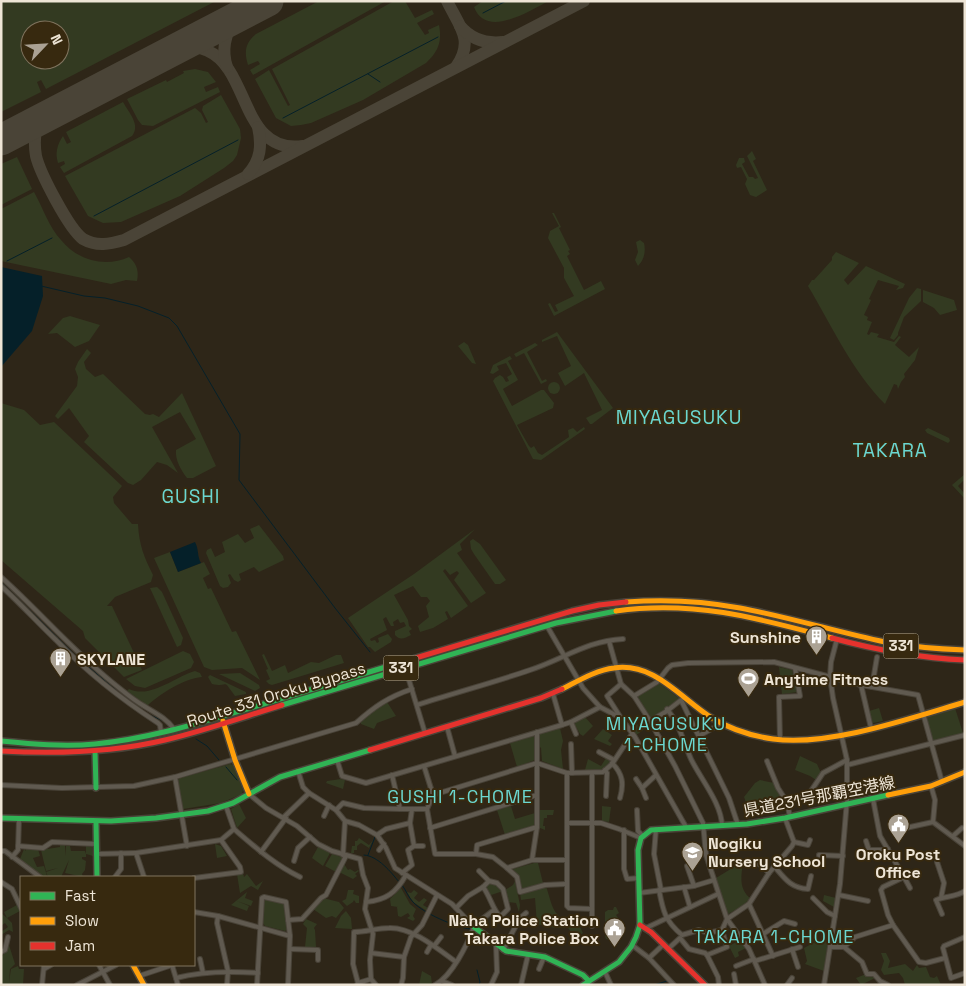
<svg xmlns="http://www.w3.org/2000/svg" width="966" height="986" viewBox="0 0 966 986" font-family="'Space Grotesk','Noto Sans JP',sans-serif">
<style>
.green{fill:#333a21;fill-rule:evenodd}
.water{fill:#052029}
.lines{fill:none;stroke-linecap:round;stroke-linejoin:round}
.stream{stroke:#052029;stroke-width:1}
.taxiway{stroke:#4a4437;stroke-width:12}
.runway{stroke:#4a4437;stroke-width:31}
.street-casing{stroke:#494338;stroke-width:6}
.fast-casing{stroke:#494338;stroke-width:8}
.slow-casing{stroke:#494338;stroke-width:8}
.jam-casing{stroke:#494338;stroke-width:8}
.street{stroke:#605a50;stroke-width:4}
.fast{stroke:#30b455;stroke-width:5}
.slow{stroke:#ff9f0a;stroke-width:5}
.jam{stroke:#e5322d;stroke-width:5}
.labels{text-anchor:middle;stroke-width:4;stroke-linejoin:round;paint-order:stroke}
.shield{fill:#37290f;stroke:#b7ad9a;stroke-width:1}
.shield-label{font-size:15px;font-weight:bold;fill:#eee5d6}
.poi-label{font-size:16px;font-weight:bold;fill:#eee5d6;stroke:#37290f;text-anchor:start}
.street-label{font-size:16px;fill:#eee5d6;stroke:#37290f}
.neighbourhood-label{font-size:18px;letter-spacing:1px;fill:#6bd7d0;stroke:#37290f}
.quarter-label{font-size:19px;letter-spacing:1px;fill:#6bd7d0;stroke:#37290f}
</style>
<rect width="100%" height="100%" fill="#2e2618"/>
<!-- green -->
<g class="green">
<path d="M 1,1 L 216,1 L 46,89 L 41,80 L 37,82 L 41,92 L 1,112 ZM 30,30 L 60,30 L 60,60 L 30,60 Z"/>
<path d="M 319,1 L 386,1 L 253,75 L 250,70 L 260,64 L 258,61 L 248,65 C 244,52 245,43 256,34 Z"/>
<path d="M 394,1 L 405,1 L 415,18 L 432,10 L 434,14 L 417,23 L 425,35 L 429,33 L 428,30 L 439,25 C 442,41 439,51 426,63 L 363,100 L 311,123 L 301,125 L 291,126 L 276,118 L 255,79 L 269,70 L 288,106 L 290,105 L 272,69 Z"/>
<path d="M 483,1 L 549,1 C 529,11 486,39 474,7 Z"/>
<polygon points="195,69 208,72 216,82 204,87 206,92 218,87 220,92 153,126 142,125 138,120 127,99 166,80 167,82 184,73 183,71"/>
<polygon points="221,95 240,129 241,138 237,155 233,161 224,168 180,196 121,222 103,223 88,216 65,176 195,108 201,113 206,123 208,122 202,110 203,106"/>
<path d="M 123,102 C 129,113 141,125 132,136 L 64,173 L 60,167 L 65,164 L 64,161 L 58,163 C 55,153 57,145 63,136 L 67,144 L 71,142 L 66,132 Z"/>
<polygon points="752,151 756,159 753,161 767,190 756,197 750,195 745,184 747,179 741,167 737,168 736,165 739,158 744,158 745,162 742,164 749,177 753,177 755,179 758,178 747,156"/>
<polygon points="17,157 32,189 1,205 1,164"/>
<path d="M 34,192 C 42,206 50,229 61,240 C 77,260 105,268 129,257 C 137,264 139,271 137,281 L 126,280 L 111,284 L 1,261 L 1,209 Z"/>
<polygon points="552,213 554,213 561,227 559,228 570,250 568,251 570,254 567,256 584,290 601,281 605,289 554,316 548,304 550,303 555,312 558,311 555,305 574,296 564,278 564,268 548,238 550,231 559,226"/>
<path d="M 640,240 L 644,243 C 646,252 644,260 638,266 L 635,260 L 638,252 L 636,242 Z"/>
<path d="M 836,252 L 859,263 L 844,280 L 848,285 L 866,266 L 905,284 L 903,288 L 896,290 L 899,286 L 878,280 L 869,299 L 871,300 L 864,315 L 868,317 L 867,320 L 872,322 L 867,334 L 869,335 L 871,332 L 879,334 L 877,337 L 894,342 L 899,336 L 901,337 L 895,345 L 909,357 L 919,347 L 915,360 L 904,374 L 905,377 L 901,382 L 898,389 L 897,385 L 894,384 L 885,404 C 852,371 832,326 808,286 L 812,280 L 814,280 L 832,260 L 832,257 Z"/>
<polygon points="917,288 921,289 921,301 904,317 898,333 898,335 894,340 890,338 909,298"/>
<polygon points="923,290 954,300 957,310 940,315 934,308 923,302"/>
<polygon points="70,316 100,325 89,341 75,347 57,333 48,334 63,318"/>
<polygon points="557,332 613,408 592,424 590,424 586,418 602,410 584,373 565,386 558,373 571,366 557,336 542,342 542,340"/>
<polygon points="464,342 468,345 476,364 472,363 458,346"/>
<polygon points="535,343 538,345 527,352 542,381 546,379 547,381 541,384 524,353 516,357 514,354"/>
<path d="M 87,349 L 91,353 L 84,362 L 86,369 L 95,377 L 103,374 L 145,414 L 150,415 L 153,414 L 159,417 L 182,393 L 216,466 L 193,478 L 187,478 C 181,470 175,460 176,450 L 196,439 L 180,412 L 152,427 L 178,473 L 167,465 L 157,462 L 141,480 L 133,485 L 128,483 L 84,442 L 89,436 L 69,408 L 58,419 L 55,416 L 77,386 L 78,377 L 75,369 L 78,362 Z"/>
<polygon points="510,356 512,359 508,361 518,380 503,389 512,406 541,390 544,390 554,403 553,408 517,425 529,446 531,448 534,446 538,453 542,455 569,437 568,430 573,428 577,432 584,427 585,429 541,460 533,459 493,381 495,378 500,375 503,377 506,382 509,381 507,377 512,374 506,363 497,366 499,370 493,374 490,373 493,365"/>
<circle cx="554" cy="388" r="6"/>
<path d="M 1,403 L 24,410 L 40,425 L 54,422 L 122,486 L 113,497 L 114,503 L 132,524 L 138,524 C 139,545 144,557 153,575 L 151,582 L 115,597 L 107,606 L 112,606 L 142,670 L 124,677 L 85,638 L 83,631 L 1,560 Z"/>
<polygon points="928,428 949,438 950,441 948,443 927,433 925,430"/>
<polygon points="965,474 965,479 958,486 965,494 965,499 952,485"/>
<polygon points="259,525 283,556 284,560 259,572 254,567 239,574 241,580 238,582 234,580 230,574 228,575 231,583 228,587 223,588 220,586 206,553 207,550 211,548 215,557 225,552 222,542 238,534 245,543 254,538 250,529"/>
<path d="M 475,529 L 460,544 L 462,550 L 457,553 L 486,593 L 471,603 L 454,580 L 459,573 L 457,571 L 450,575 L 445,569 L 443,571 L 468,606 L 451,618 L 447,611 L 445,612 L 448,619 L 433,628 L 420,632 L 418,626 L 429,617 L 426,606 L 430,601 L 427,597 L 421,597 L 413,586 L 394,595 L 408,620 L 409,626 L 412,629 L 409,631 L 411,635 C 405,638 400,641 395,635 L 395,631 L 406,626 L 404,622 L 400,623 L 398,619 L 393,622 L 394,626 L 391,626 L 386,617 L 383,619 L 387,630 L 370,639 L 371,641 L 375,640 L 377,643 L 379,642 L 378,638 L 388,634 L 392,639 L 391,642 L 375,652 L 370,647 L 368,647 L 348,618 L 414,574 Z"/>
<polygon points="473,539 480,544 506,580 500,584 495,584 474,554 471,549 470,541"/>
<polygon points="170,552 178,572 204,562 210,574 203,578 208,589 211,588 232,632 236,631 260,680 242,668 212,670 204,667 154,558"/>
<polygon points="157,587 162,592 183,638 181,645 177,647 150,588"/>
<polygon points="183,651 190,654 194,662 191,668 145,688 135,686 126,679"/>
<polygon points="264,654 272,671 285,665 288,673 311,662 319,663 336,655 341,655 344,663 272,685 269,684 266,681 270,679 266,670 268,669 262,655"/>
<polygon points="779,667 792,670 798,692 782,694"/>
<path d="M 195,671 L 200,673 L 202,677 C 183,679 161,693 147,706 L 127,691 L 129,689 C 151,699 174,677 195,671 Z"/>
<polygon points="240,673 259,685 260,688 255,691 219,674"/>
<path d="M 210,675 L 246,692 L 246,694 L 235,696 C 221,677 231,688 212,684 L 208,677 Z"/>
<polygon points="659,683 680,699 667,709 651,717 638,700 638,695"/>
<polygon points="387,702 396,716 377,723 374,729 361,724 361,722 379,706"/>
<polygon points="879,708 883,721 873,723 869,711"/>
<polygon points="955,708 963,733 934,741 932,740 926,718"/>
<polygon points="585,717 593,726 583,736 580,734 574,723"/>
<polygon points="645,719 650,725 635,736 627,724 631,721 634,726 637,724 641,729 647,725 644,720"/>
<polygon points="560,728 563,741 561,750 563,769 542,761 541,748 540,747 540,734"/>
<polygon points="603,729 612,735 608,741 612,744 610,746 594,739"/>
<polygon points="533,736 535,737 535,760 517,767 510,743"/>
<polygon points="800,756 817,764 821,773 816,780 810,776 795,770"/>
<polygon points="606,758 611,762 602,770 585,770 588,759 601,766"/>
<polygon points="230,764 233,765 243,790 242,794 221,803 183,809 178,780 180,778"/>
<polygon points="341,779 345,780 343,789 326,783 327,781"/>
<polygon points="760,780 774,783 780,795 770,805 770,808 759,808 749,810 744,797 755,783"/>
<polygon points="239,804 246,818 237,828 231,809"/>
<polygon points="511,806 515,819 535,813 534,826 505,835 497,810"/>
<polygon points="602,806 611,807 609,822 602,821"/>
<polygon points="540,810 554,810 553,815 547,815 547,818 544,818 543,826 545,826 545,830 540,828"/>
<polygon points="359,838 369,845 373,840 369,848 361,843 357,846 357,850 354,850 354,853 351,853 352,846 355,846 355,841 357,841"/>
<polygon points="60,844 65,845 65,856 66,846 70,846 71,851 85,851 86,854 86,846 92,847 93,856 86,854 86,857 82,857 82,859 86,861 85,870 82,874 83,877 65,873 69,860 61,877 48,877 46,872 58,868 46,871 41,850 60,847"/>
<polygon points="215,844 221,846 227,856 217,858"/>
<polygon points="318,847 330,853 323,866 312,858"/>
<polygon points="24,849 26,851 26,849 38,849 40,856 33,858 37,867 44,866 47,876 42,877 20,859"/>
<polygon points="332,854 344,858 336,872 325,866"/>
<path d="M 738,860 L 743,863 C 741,876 739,889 750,898 L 743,906 L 728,914 L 716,878 L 734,867 Z"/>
<polygon points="534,863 538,863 543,883 521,889 513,869"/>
<polygon points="344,864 348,870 350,869 355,872 358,870 359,871 355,874 357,876 353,879 339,872"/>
<polygon points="243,873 244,877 247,874 256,886 263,881 258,890 251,886 240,893 237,874"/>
<polygon points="515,881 520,905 519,912 516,903 508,902 505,890 513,885"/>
<polygon points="490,882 498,885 503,891 491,895 485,887"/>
<path d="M 546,886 C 554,911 552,918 581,925 L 580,927 L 583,933 L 576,938 L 568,928 L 555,928 L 537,924 L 535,898 L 521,900 L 520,893 Z"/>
<polygon points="401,888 410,904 416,909 413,916 415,919 413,921 407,918 410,916 408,913 401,917 398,916 397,907 398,907 391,906 390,899"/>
<polygon points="348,890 354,890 353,894 359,896 359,903 356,903 354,900 353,902 347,906 342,901 346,899"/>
<polygon points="414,890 418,893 414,898 419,902 424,898 427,900 423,905 428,908 427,911 413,902 407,892 411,893"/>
<polygon points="247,892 245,898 253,901 251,906 237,901 249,906 247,911 231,905"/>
<polygon points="824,895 836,898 834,907 823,901"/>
<polygon points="323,898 339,902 344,908 336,918 332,916 326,918 313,909"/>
<polygon points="267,899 283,902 285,904 288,929 285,931 265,926 263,923 264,901"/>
<polygon points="17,905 20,911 7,918 12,923 13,932 9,930 1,935 1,932 8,927 5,923 1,926 1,913 7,918 4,912"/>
<polygon points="614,907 616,907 619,913 616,915 624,926 611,940 606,939 605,936 611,931 605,921 605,912 608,910 613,910"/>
<polygon points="346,911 351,918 352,929 335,928 341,916"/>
<polygon points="306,919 317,924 314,928 315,930 316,947 305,947 307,928 303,924"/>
<polygon points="740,940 746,948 738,952 739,956 735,958 729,946"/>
<polygon points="819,940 828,942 824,971 805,964 807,961 804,948"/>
<polygon points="9,945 15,964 10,969 9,982 11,969 18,966 19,969 24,969 23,985 1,985 1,958"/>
<polygon points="881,953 886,953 890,961 888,968 905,964 913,971 917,965 919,968 926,967 930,977 934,978 937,976 941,985 905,985 903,978 899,973 884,975 881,970 884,961"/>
<polygon points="422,971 431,976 432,984 419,985"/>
<polygon points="866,974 873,976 875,978 861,985 856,978"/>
</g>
<!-- water -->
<g class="water">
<polygon points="1,267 42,276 43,296 32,331 1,367"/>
<path d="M 195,542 C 199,549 197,556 201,563 L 178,572 L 170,552 Z"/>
</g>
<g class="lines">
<!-- stream -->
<g class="stream">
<polyline points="483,13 506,1"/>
<polyline points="368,74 380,82"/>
<polyline points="283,118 438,37"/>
<polyline points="94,216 238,140"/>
<polyline points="7,261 52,238"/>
<polyline points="41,286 84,296 105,298 138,306 169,318 177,326 240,434 239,480 335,608 370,652"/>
<polyline points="1,582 77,657 118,692"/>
<polyline points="147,714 164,721"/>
<polyline points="196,739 207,746 219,760"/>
<polyline points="226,767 237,780"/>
<path d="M 364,855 C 378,856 391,872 399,882"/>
<polyline points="368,855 375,837"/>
<path d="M 402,885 C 406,890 408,897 413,902 C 423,913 455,927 470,929"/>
<polyline points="477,970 480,982 479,985"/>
<polyline points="654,985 667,981"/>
</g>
<!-- taxiway -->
<g class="taxiway">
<path d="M 447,1 C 459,26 475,40 456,67"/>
<path d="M 460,26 C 471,39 486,44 503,42"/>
<path d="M 182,46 C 191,46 200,47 208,51 C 250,69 241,155 303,146"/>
<path d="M 227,67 C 221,49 225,34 235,19"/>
<path d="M 37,121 C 35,132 34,145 36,156 C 40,173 69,229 83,239 C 97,247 110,244 124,240 L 584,1"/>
<path d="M 248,174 C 261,160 262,145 258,127"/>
</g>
<!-- runway -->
<polyline class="runway" points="1,140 268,1"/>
<defs>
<g id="street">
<path d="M 1,577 C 39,611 73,651 113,683 C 123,691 133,700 144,706 C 155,713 166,718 174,729"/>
<path d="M 1,586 C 20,603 37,622 56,640 C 86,671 121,699 158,723 L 160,725 L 161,732"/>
<polyline points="547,626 583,688 600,707 621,718 635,737 686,827"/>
<polyline points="609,641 621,684 634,696 650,721 675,766 703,823 706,855 727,919 749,949 765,985"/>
<polyline points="405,667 425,733"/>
<polyline points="861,685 871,728"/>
<polyline points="872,687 877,657"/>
<polyline points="634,696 657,682 668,668 672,665 688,663 774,662 861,685 918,695 942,782"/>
<path d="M 417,705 C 454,693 492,683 530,670 C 564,659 586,641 623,639"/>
<path d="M 667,709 C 680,725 683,741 691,759 C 700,778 722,804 722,826"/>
<polyline points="621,718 607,696 621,684"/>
<polyline points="650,721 667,711 681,700 729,798 738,825"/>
<polyline points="571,722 576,734"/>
<polyline points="562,725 571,722 600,707"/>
<polyline points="447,727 455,756"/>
<polyline points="699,736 722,723"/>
<polyline points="780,740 779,697 800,696 795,668"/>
<polyline points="571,744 572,773"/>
<polyline points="599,752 614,760"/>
<polyline points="337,760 342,776 366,783 562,725 553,694"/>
<polyline points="767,761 778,788 787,802 790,817"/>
<path d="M 612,763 C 623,774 624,784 620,798"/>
<polyline points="847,765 965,735"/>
<polyline points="424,766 433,795 427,809 435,854 476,854 493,857 507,868 532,860 537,827 537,732"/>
<polyline points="605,770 607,773 606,796"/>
<path d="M 298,771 L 303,787 L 309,793 L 336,810 L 345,821 L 359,825 L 377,835 L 386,848 L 395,868 L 452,904 L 474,927 C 467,945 452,976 435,985"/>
<polyline points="567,773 567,906 569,908 592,909 592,773"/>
<polyline points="392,775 400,809 427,809"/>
<polyline points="175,777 187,846"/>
<polyline points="636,779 642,788 646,798"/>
<path d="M 1,785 L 62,788 L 134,786 L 175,777 L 356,723 C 374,707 388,697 412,689"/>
<polyline points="931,786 935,800 933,822"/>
<polyline points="642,788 656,775"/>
<polyline points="249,794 266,808 297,826 318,844 332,851 360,859 363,875 368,888 365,909 373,934 370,960 371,979 358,983 357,985"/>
<polyline points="433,795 537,763 567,773 603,772 612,764 632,734"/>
<polyline points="873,799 880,836 904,877 883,887 881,890 888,915 893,925 919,962 926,963 945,958"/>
<polyline points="787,802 809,794 823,773 847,760"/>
<polyline points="336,810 343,803 364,808 400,809"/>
<polyline points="637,810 638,831 643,836"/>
<polyline points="324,816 329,805"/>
<polyline points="284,817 309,793"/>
<polyline points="567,823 601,823 619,829 641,838"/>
<polyline points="430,828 537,795"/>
<path d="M 234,829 C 255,847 275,865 300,877"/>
<polyline points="656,829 654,854 661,890"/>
<polyline points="901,829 933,822 965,846"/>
<polyline points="624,830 624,869 627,879 639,878"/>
<polyline points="377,835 386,829 410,823"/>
<polyline points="953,836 962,828"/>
<polyline points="866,841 869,850 885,850 888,849"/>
<polyline points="794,842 808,845 810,840"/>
<polyline points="18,846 43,848 52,842 96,844"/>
<polyline points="414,846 423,846"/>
<polyline points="379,850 384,844"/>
<polyline points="1,851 5,851 40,877"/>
<polyline points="261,852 286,818"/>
<polyline points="96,854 136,853"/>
<polyline points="476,854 477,845 537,827"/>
<polyline points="343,855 345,821"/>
<polyline points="819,855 843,856"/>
<polyline points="12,857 18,850 19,819"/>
<polyline points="532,860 566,860"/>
<polyline points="294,861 298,848 310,837"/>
<polyline points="748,861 761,865 769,873"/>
<polyline points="937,862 944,883 941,898"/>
<polyline points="687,866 694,886"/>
<path d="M 774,866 C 785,879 791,888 808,889 L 811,876"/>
<polyline points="507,868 517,877 520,892 545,885 566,884"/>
<path d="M 479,871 L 489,881 L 497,883 L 503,889 L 508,909 L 500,917 C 492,908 490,896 483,887 L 489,881"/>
<polyline points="402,873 412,865 408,850 414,846 410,823 412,809"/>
<polyline points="115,877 121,869 121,853"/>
<polyline points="144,877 136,853 221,840 234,829 226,806"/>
<polyline points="904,877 910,888"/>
<polyline points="194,878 241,872 240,867 221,840"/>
<polyline points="1,882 12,889 21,908"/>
<polyline points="684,887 690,907"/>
<path d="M 659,890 C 663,911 665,921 682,935 L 699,930 L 708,933 L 722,930"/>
<polyline points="639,893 694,886 714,880"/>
<polyline points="839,895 868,901"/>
<polyline points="813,898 827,912 835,916"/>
<path d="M 366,902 C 386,900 396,893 406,875"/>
<polyline points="749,904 773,956"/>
<polyline points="456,908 468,896 483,887"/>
<polyline points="592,909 592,926"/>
<polyline points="194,912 218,916 290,936 288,985"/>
<path d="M 942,914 L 936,900 C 946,896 956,897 965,891"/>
<polyline points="218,916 217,923 228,971 227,985"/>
<polyline points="288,920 302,919 321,898 326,895 346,856"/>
<polyline points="477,923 494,910"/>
<polyline points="646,928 718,894"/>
<polyline points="763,934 784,921 795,924"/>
<polyline points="965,937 944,946 943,948 951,978 965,973"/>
<polyline points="632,945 649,958 674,985"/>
<polyline points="434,946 441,937"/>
<polyline points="830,947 844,947 855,937 893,925"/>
<polyline points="844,947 862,962 867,974 874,974 880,981 888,985"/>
<polyline points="290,949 318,950 318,960"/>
<polyline points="668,949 680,938 689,949 705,953 707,955 727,947 722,930 727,919 749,904 769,873 792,846 794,842 785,818"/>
<polyline points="792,949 798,967"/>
<polyline points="503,950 520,918 526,913"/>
<polyline points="1,952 5,950 8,937"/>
<polyline points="427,952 431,945"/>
<polyline points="371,953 404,957"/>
<polyline points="707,955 718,977 719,985"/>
<polyline points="649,958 664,944"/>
<polyline points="200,959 203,973"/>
<polyline points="755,961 800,947"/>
<polyline points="99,965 110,985"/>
<polyline points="172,965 178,985"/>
<polyline points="736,966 754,959"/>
<polyline points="44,969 51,965"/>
<polyline points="539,969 544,957"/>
<polyline points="605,972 611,985"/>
<polyline points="734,974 736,985"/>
<polyline points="139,976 172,965"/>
<path d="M 176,978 C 203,971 230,971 258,973"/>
<polyline points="371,979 376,985"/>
<polyline points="442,981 452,985"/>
<path d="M 358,983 L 353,964 L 354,932 C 366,932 377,928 389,928 C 412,927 438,949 456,962"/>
<polyline points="42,985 44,965"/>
<polyline points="77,985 116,965"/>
<polyline points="257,985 262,898 264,897 286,902 290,936"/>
<polyline points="401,985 403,978 404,957 411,937 422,925 437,895"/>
<polyline points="491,985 497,972 496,944"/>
<polyline points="521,985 528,955"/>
<polyline points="787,985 792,978"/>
<polyline points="824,985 840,884 847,800 847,760 833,698 830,677 831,662 837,639"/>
</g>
<g id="fast">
<polyline points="282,705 556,623 616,611"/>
<path d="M 1,741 C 32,744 64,747 95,744 C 148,739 199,723 250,708 C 300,693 349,678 399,663"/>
<polyline points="95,751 96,788"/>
<polyline points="1,818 111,821 156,818 208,811 233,803 280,777 370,750"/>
<polyline points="96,822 97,877"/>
<polyline points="474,927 506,951 545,957 583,975 589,981"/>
<polyline points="583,985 619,962 631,947 636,937 640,925 638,850 641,838 651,830 747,824 785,818 888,795"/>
</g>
<g id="slow">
<path d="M 626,602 C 665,599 703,601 740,608 C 789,617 837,632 885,642 C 912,647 938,649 965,650"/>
<path d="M 616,611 C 694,600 758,618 832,638"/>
<path d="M 562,689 C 578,681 596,670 614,668 C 655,662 681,699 712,718 C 730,729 752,736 773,739 C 828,747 911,718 965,702"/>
<polyline points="223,721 235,760 249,794"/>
<polyline points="888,795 931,786 965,772"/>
<polyline points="133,965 144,985"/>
</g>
<g id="jam">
<path d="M 832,638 C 876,650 919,658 965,660"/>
<polyline points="399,663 572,611 599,605 626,602"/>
<polyline points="370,750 541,698 562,689"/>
<path d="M 1,751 C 56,754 111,753 165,740 C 204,731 243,717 282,705"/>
<polyline points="640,925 651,932 705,985"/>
</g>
</defs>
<!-- street casing -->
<use href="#street" class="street-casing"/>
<!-- fast casing -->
<use href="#fast" class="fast-casing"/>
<!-- slow casing -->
<use href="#slow" class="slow-casing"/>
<!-- jam casing -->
<use href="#jam" class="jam-casing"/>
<!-- street -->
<use href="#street" class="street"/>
<!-- fast -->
<use href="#fast" class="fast"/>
<!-- slow -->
<use href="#slow" class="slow"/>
<!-- jam -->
<use href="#jam" class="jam"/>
</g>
<!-- icons -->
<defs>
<symbol id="building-pin" viewBox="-11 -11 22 30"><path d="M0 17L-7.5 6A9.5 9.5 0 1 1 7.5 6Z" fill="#aba294" stroke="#37290f"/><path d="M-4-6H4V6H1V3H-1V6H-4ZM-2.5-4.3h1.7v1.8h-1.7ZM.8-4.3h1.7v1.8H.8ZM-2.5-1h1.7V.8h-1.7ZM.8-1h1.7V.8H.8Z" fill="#fff"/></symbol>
<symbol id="stadium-pin" viewBox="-11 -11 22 30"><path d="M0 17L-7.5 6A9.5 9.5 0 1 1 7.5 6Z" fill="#aba294" stroke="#37290f"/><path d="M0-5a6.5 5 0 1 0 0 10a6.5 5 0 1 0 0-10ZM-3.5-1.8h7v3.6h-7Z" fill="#fff"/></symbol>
<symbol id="civic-pin" viewBox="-11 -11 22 30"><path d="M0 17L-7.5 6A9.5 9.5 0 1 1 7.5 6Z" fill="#aba294" stroke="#37290f"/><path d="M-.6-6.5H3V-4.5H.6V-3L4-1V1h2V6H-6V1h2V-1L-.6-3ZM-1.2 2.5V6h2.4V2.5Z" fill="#fff"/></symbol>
<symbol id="school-pin" viewBox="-11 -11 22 30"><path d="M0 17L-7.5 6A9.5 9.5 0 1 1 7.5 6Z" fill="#aba294" stroke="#37290f"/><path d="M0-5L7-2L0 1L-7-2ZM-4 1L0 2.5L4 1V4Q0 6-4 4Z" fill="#fff"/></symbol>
</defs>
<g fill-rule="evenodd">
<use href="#building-pin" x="804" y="624" width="25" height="34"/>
<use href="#building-pin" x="48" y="646" width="25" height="34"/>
<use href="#stadium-pin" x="736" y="666" width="25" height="34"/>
<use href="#civic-pin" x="886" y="812" width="25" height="34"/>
<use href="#school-pin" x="680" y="840" width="25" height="34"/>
<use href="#civic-pin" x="602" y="916" width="25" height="34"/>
</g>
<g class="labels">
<!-- shield labels -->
<g class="shield">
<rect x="883.5" y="633.5" width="35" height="25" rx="4"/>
<rect x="383.5" y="655.5" width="35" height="25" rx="4"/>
</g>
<g class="shield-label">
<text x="901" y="651">331</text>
<text x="401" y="673">331</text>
</g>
<!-- poi labels -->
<g class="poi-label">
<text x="801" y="643" text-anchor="end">Sunshine</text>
<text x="77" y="665">SKYLANE</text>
<text x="764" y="685">Anytime Fitness</text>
<text x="708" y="849">Nogiku<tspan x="708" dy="18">Nursery School</tspan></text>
<text x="898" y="860" text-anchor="middle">Oroku Post<tspan x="898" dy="18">Office</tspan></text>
<text x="599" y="926" text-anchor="end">Naha Police Station<tspan x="599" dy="18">Takara Police Box</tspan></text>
</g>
<!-- street labels -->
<g class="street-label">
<text transform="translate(276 694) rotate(-17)" y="6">Route 331 Oroku Bypass</text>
<text transform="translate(819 796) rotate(-11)" y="6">県道231号那覇空港線</text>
</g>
<!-- neighbourhood labels -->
<g class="neighbourhood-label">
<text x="666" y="730">MIYAGUSUKU<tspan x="666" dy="21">1-CHOME</tspan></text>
<text x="460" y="803">GUSHI 1-CHOME</text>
<text x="774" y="943">TAKARA 1-CHOME</text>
</g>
<!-- quarter labels -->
<g class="quarter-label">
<text x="679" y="424">MIYAGUSUKU</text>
<text x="890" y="457">TAKARA</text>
<text x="191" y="503">GUSHI</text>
</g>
</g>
<!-- border -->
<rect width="966" height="986" fill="none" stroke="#eee5d6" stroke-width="5"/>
<!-- legend -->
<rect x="20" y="876" width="175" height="90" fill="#37290f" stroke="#80745f"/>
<rect x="30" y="892" width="25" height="8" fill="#30b455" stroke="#80745f"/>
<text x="65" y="901" font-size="15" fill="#eee5d6">Fast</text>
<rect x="30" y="917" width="25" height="8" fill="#ff9f0a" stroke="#80745f"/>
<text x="65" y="926" font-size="15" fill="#eee5d6">Slow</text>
<rect x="30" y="942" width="25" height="8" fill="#e5322d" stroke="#80745f"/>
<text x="65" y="951" font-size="15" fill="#eee5d6">Jam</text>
<!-- north arrow -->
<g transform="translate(45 45) rotate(65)"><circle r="24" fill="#37290f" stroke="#80745f"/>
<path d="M0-4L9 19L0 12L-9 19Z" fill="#aba294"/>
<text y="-8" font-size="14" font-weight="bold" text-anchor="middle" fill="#eee5d6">N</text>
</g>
</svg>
